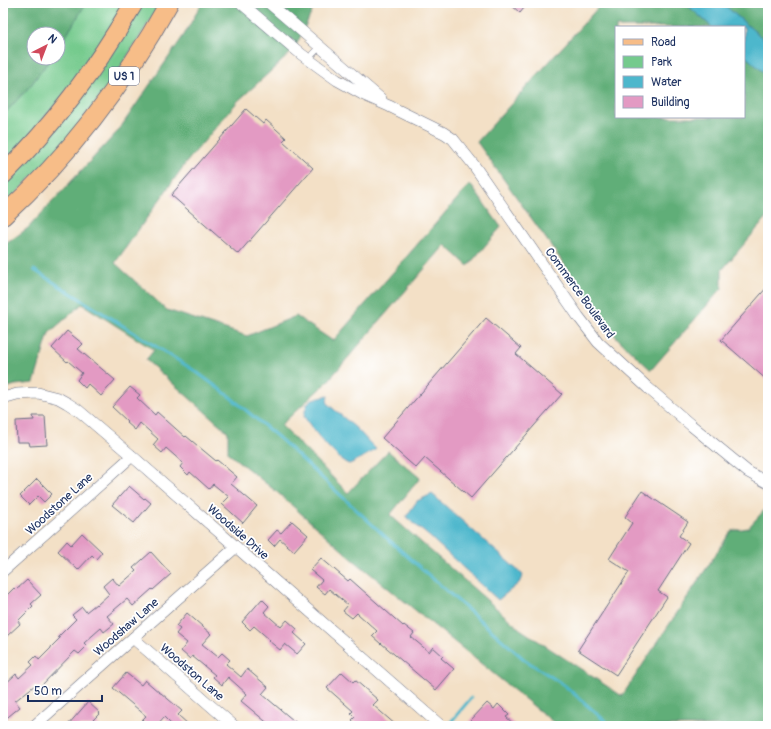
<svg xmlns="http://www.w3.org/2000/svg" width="771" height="729" viewBox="0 0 771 729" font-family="Pangolin,sans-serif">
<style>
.green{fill:#75ca8d;stroke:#487c76}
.forest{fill:#60ae78;stroke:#3e6e6b}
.water{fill:#4eb7cc;stroke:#347395}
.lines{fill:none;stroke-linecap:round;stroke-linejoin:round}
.stream{stroke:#4eb7cc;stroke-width:3}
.building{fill:#e39ac3}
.service-casing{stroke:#676d82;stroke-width:7}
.minor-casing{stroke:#676d82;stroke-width:12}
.primary-casing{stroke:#676d82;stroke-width:20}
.service{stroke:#fff;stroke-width:5.5}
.minor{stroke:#fff;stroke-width:11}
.primary{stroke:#f7bd88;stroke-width:18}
.labels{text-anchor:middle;stroke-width:3.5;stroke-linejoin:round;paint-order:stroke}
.shield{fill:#fff;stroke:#5f6d8e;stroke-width:1}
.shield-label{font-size:11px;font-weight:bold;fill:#1b2f5e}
.street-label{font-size:12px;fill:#1b2f5e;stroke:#fff}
</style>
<rect width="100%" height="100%" fill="#fff"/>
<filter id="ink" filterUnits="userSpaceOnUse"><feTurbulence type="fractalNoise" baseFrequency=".025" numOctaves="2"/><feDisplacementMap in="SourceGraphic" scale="8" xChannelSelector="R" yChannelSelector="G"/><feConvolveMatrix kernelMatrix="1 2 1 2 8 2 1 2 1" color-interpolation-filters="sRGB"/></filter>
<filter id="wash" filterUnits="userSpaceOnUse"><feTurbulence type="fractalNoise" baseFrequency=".012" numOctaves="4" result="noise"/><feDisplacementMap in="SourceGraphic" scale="16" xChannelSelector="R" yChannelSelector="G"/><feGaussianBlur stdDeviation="0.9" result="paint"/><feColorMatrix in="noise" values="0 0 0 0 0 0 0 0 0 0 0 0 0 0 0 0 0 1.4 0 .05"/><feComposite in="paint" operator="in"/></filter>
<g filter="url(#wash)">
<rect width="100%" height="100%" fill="#f3e0c6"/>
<!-- green -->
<g class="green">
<polygon points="86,3 126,3 111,27 62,97 3,165 3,115 30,86 51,58 58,58 58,49"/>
<polygon points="141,3 161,3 110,84 61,146 3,207 3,184 17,170"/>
</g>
<!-- forest -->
<g class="forest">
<polygon points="3,3 86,3 58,49 58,34 34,34 34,58 51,58 30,86 3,115"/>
<polygon points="202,3 316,3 294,50 238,101 185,164 115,263 167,310 247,336 296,316 333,341 470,184 501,227 468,266 445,245 328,381 281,425 348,493 388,451 420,478 390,515 520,629 622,696 731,531 748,528 768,506 768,726 558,726 351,558 278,493 228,453 228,432 146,360 154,350 82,304 49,333 34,383 15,385 3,389 3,246 28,228 118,131 184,35"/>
<polygon points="602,3 685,3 712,27 616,27 616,117 744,117 744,55 768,76 768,216 722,270 722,288 651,370 616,337 477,142"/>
<polygon points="722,3 762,3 768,8 768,43"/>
</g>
<!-- water -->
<g class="water">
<polygon points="685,3 722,3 768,43 768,76 744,55 744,27 712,27"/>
<path d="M 326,395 L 328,396 L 327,401 L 329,405 L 357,429 L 369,442 L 376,449 L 374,451 C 370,453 351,464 349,464 C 339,462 309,426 304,416 C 305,411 307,400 313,399 C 319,397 322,399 326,395 Z"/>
<polygon points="432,494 523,575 519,583 498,600 430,537 406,517 417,501"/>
</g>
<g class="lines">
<!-- stream -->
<g class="stream">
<polyline points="34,270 195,371 229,396 279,438 390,541 525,660 564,685 611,726"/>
<polyline points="450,723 471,698"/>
</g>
</g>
<g id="blocks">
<!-- building -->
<g class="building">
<polygon points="509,3 528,3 520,13"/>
<polygon points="246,109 263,124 266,120 286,138 283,141 313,168 238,254 171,195"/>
<polygon points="768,286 768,381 721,340"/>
<polygon points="486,318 521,348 516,354 562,394 471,498 425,458 416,468 382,438"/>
<polygon points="67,331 83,344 78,349 115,380 101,396 88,384 85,388 77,380 82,373 68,361 67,362 52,348"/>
<polygon points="130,387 140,395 137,398 155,415 157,412 185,437 186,436 216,461 217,460 237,477 231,484 257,506 243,523 222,504 229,497 213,484 209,489 190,472 188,475 180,467 183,463 166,448 162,453 153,445 158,439 140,423 135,430 126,422 127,421 112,407"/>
<polygon points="33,416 45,416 47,445 30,446 29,442 17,442 16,421 34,420"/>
<polygon points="37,479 52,494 44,502 38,496 29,505 20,496"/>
<polygon points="129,486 144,499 145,498 151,503 134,523 112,505"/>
<polygon points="642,491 688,522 679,536 689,543 658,591 667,597 616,675 578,650 629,572 609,559 632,523 625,517"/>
<polygon points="292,521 308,535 294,551 280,539 274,546 268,540 277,530 281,533"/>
<polygon points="82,533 102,552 96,559 92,555 78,570 58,551 67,541 71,545"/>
<polygon points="151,552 171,574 153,590 152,589 133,606 127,599 107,616 114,624 104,632 101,628 84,643 87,646 79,654 75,651 39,688 35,685 15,701 20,707 3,721 3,686 16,674 19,678 33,665 30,662 36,656 39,660 51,648 51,647 60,638 58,637 76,619 72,615 82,607 86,612 96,604 97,605 109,594 103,586 112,578 119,586 136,571 133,568"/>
<polygon points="321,558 348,581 350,579 403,626 404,625 414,633 411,637 429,652 433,647 443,656 441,658 454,669 436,690 381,643 381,644 372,636 377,631 357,613 352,618 343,611 348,605 329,589 325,594 316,587 322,580 310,570"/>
<polygon points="27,580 41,595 31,604 33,606 18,621 20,624 7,636 3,632 3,599 14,588 16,590"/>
<polygon points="262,599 269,606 264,612 281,627 287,620 297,629 294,633 306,644 297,654 285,644 280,650 269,641 270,640 254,626 250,630 242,622"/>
<polygon points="187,613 211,634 202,644 218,657 222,653 230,660 226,664 241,677 247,669 268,687 262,694 300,726 271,726 241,701 247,694 228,677 222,685 213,677 215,675 192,656 190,659 181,651 187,643 176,634 180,629 176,626"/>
<polygon points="342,672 353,682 355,680 378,700 373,705 397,726 358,726 352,720 355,717 351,713 353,711 327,688"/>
<polygon points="126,673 141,685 145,680 160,693 161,693 182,711 178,715 190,726 173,726 164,717 156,726 149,726 142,720 146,716 113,688"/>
<polygon points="88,702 100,713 93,720 100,726 67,726"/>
<polygon points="487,703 494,709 498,704 509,715 506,717 516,726 489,726 485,722 481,726 476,726 470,721"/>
</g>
</g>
</g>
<g filter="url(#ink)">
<use href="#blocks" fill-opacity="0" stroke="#676d82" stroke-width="1"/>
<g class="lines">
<defs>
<polyline id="service" points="308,59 320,47"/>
<g id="minor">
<polyline points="241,3 301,54 337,80 364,95 389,106 444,133 453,139 473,164 578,316 598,342 648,388 692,426 748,472 768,483"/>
<polyline points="269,3 381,99"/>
<polyline points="3,398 17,394 38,393 58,398 67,403 78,410 132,456 441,726"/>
<polyline points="3,571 132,456"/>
<polyline points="133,638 234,726"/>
<polyline points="34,726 133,638 236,547"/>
</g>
<g id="primary">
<path d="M 3,175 C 54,125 98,65 134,3"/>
<path d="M 3,216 C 70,155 125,82 169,3"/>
</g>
</defs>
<!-- service casing -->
<use href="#service" class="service-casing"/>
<!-- minor casing -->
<use href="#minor" class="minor-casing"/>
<!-- primary casing -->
<use href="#primary" class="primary-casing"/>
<!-- service -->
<use href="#service" class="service"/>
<!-- minor -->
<use href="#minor" class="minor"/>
<!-- primary -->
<use href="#primary" class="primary"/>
</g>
</g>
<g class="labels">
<!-- shield labels -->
<rect class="shield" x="109" y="67" width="30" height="18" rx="3"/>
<g class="shield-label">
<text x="124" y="80">US 1</text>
</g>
<!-- street labels -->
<g class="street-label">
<text transform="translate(580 293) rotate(54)" y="4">Commerce Boulevard</text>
<text transform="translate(59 504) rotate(-42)" y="4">Woodstone Lane</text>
<text transform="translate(238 532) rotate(41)" y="4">Woodside Drive</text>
<text transform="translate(126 627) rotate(-41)" y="4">Woodshaw Lane</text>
<text transform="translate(192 672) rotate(41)" y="4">Woodston Lane</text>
</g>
</g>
<!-- margin -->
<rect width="771" height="729" fill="none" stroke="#fff" stroke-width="16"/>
<!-- legend -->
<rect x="615" y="26" width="130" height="92" fill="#ffffff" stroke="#a4acbf"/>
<rect x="623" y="39" width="20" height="6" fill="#f7bd88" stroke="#a4acbf"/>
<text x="651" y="46" font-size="12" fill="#1b2f5e">Road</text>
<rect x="623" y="56" width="20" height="12" fill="#75ca8d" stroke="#a4acbf"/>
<text x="651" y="66" font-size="12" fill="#1b2f5e">Park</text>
<rect x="623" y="76" width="20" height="12" fill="#4eb7cc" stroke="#a4acbf"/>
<text x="651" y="86" font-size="12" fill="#1b2f5e">Water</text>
<rect x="623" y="96" width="20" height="12" fill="#e39ac3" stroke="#a4acbf"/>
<text x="651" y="106" font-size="12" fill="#1b2f5e">Building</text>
<!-- north arrow -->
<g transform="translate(46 46) rotate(42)"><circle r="19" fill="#ffffff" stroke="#a4acbf"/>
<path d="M0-3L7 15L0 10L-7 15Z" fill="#d1495b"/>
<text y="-6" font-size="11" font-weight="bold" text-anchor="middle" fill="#1b2f5e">N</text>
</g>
<!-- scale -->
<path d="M28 695v6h74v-6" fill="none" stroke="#1b2f5e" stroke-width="2"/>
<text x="34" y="695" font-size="12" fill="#1b2f5e" stroke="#ffffff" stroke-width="3" paint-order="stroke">50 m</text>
</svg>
